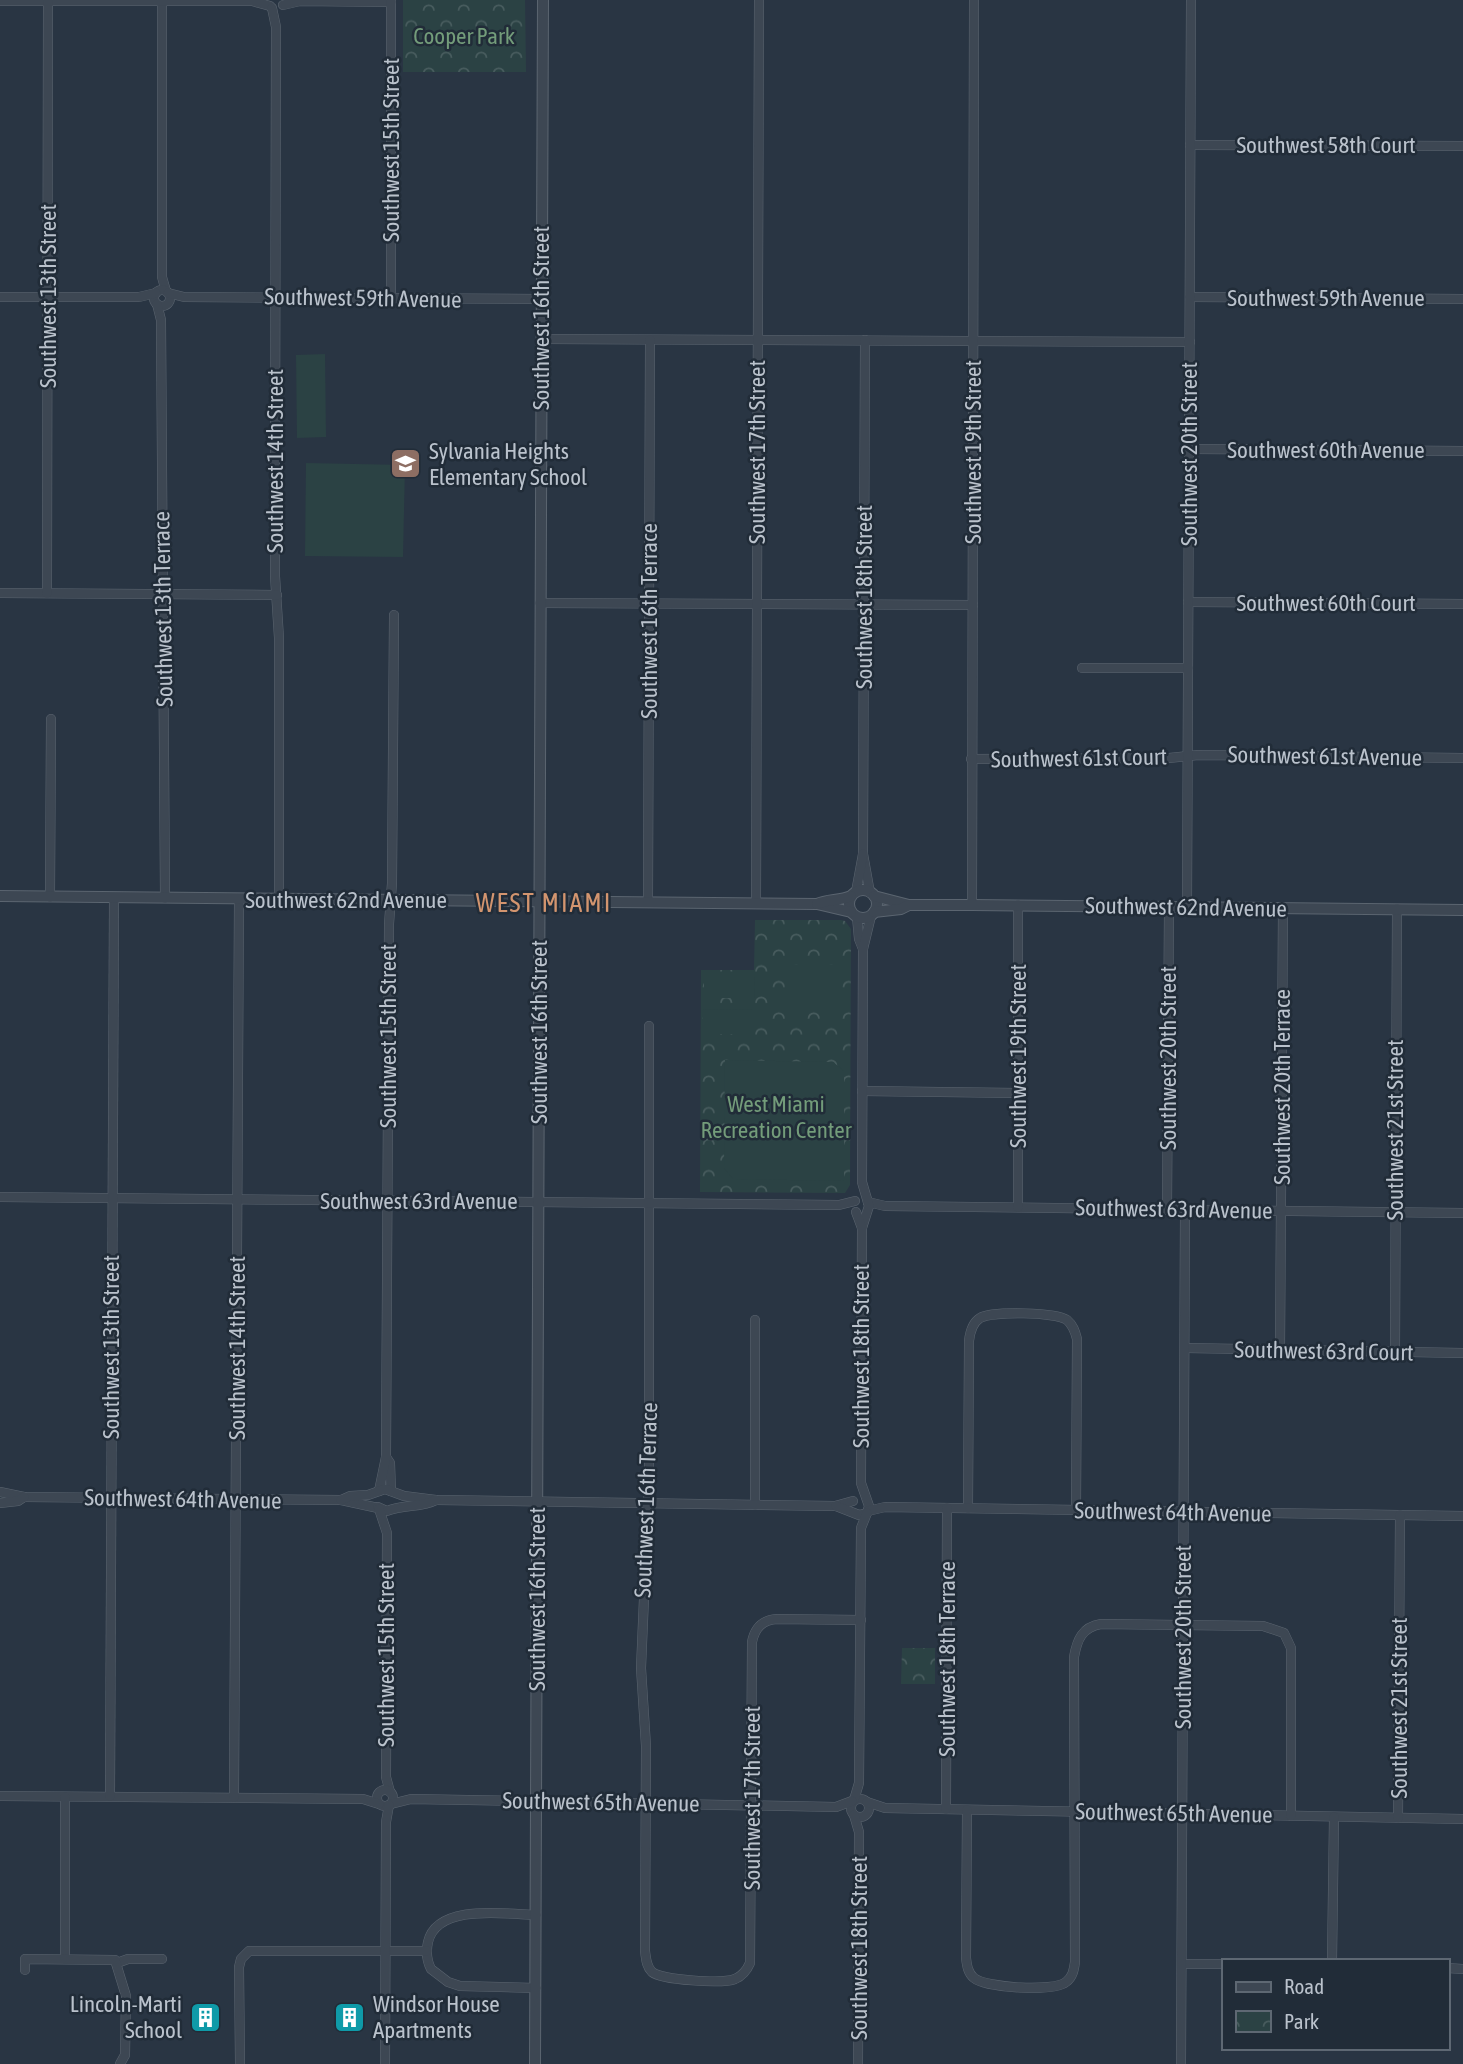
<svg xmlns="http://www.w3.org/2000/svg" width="1463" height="2064" viewBox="0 0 1463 2064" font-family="'Asap Condensed',sans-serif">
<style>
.park{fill:url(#park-crowns)}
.garden{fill:#2b4244}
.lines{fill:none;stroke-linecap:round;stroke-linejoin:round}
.minor-casing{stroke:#5b6570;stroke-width:10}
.tertiary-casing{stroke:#5b6570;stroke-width:12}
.minor{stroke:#3d4753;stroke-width:9}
.tertiary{stroke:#3d4753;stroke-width:10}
.labels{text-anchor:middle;stroke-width:5;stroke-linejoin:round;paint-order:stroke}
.park-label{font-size:23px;fill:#739c7a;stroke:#212c38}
.street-label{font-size:23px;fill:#bac2cc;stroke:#212c38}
.poi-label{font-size:23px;fill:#bac2cc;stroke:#212c38;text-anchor:start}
.quarter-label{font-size:26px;letter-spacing:2px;fill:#d3956f;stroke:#212c38}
</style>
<defs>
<pattern id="park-crowns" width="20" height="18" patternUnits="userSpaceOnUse" patternTransform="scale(1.75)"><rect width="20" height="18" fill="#2b4244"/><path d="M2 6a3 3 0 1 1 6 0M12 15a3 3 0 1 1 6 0" fill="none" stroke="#485c5e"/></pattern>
</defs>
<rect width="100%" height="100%" fill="#293543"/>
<!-- park -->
<g class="park">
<polygon points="403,0 525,0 526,72 403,72"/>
<polygon points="755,920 841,920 845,921 851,929 850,1180 850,1185 845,1193 700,1192 701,970 754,970"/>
<polygon points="902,1648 935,1648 935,1684 901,1684"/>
</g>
<!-- garden -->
<g class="garden">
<polygon points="325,354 326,437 297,438 296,355"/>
<polygon points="306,463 405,465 403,557 305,556"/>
<rect x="786" y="965" width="54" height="42"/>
<polygon points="704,974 755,974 754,998 704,998"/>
<polygon points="703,1009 754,1010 754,1034 703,1034"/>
<polygon points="725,1060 833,1062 844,1071 844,1181 733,1179 724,1168"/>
</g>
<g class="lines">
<defs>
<g id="minor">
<polyline points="162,0 162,277 166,291"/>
<polyline points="0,1 252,1 270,6"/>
<polyline points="283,5 300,1 391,2"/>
<polyline points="272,8 276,27 275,466 275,576 279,638 279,899"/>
<polyline points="1190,145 1463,146"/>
<circle cx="162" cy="298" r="8"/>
<polyline points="168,293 184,297 541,299"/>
<polyline points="0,297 139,297 156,293"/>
<polyline points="1190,297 1463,299"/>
<polyline points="391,299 391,0"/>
<polyline points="157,304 161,320 165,898"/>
<polyline points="541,339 1190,342"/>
<polyline points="865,340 863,854 870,893"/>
<polyline points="1189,449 1463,451"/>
<polyline points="0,593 277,595"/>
<polyline points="47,593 48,0"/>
<polyline points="1188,602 1463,604"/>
<polyline points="540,603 973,605"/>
<polyline points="1082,668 1188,668"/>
<polyline points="971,759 1169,758 1198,755 1463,758"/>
<polyline points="856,892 863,854"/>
<polyline points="50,897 51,719"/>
<polyline points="648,902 650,340"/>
<polyline points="756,903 759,0"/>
<polyline points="972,905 974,0"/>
<polyline points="1187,907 1191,0"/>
<polyline points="857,917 859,939 863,949"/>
<path d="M 649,1026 L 649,1482 L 641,1668 L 646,1746 L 645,1951 C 646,1958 646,1966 652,1972 C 662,1980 722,1984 735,1979 C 742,1976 747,1970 750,1963 L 752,1642 C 755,1627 763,1620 777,1619 L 861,1620"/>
<polyline points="862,1091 1018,1093"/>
<polyline points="0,1197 839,1205 855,1201"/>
<polyline points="868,1202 885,1206 1463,1213"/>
<polyline points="1018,1207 1018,905"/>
<polyline points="1167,1210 1169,907"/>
<polyline points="862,1228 869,1206 862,1182 863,949 871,916"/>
<polyline points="755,1320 755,1505"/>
<polyline points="1185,1348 1463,1353"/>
<polyline points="1280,1350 1283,908"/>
<polyline points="1395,1352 1397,909"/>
<polyline points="386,1457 390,1463 391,1491"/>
<polyline points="379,1491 386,1457 389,924 392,883 394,615"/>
<polyline points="0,1492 24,1497 341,1500 378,1508"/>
<polyline points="341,1500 350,1496 368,1495 385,1489 404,1496 436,1500 835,1506 853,1501"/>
<polyline points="0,1503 18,1501 24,1497"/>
<polyline points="836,1506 859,1515 867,1513 869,1506 861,1483 862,1228 856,1212"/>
<path d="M 378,1507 L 387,1511 C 403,1504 421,1508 436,1500"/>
<path d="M 968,1508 L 969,1341 C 970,1332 972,1323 980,1318 C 992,1311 1056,1312 1067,1320 C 1073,1325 1075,1331 1077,1339 L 1076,1510"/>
<polyline points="379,1509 387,1533 386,1777 390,1792"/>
<polyline points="868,1511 885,1507 1463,1516"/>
<circle cx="385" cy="1798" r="8"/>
<polyline points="0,1796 363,1799 379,1804"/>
<polyline points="110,1796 114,898"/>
<polyline points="65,1797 65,1959"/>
<polyline points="234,1797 239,899"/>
<circle cx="860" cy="1808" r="9"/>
<polyline points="854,1800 859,1783 861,1528 867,1513"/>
<polyline points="867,1802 885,1808 1463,1819"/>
<polyline points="391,1804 411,1799 836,1807 852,1801"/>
<polyline points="946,1809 947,1508"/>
<path d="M 967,1810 L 966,1958 C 967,1966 968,1973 974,1978 C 986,1988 1054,1992 1066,1982 C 1073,1977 1074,1969 1075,1962 L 1074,1657 C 1077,1640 1082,1627 1101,1624 L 1263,1626 L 1284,1633 L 1291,1648 L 1291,1816"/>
<polyline points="854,1815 859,1832 858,2064"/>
<polyline points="1398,1818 1400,1515"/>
<polyline points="1332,1961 1334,1817"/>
<polyline points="117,1963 128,1959 162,1959"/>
<polyline points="1182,1964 1223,1964"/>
<polyline points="1447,1968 1463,1969"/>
<polyline points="25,1970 25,1959 115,1960 126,1996 125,2055 120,2064"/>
<path d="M 536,1988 L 460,1986 L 448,1982 L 431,1969 C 427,1961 426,1951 428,1942 C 437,1903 506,1914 536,1915"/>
<polyline points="240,2064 239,1967 241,1959 249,1951 427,1951"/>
<polyline points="385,2064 386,1822 389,1805"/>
<polyline points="1181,2064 1185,1210"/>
</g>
<g id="tertiary">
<circle cx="863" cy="904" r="14"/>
<polyline points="0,896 817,904 851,912"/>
<polyline points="874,896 909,905"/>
<path d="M 817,904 C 828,899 840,901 851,896"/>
<polyline points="874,912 901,909 909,905 972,905 1463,910"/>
<polyline points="535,2064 543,0"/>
</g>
</defs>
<!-- minor casing -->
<use href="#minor" class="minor-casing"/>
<!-- tertiary casing -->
<use href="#tertiary" class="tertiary-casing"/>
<!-- minor -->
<use href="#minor" class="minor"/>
<!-- tertiary -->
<use href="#tertiary" class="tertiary"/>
</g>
<!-- icons -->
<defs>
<symbol id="school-square" viewBox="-11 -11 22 22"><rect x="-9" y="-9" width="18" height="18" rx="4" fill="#8d6e63" stroke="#212c38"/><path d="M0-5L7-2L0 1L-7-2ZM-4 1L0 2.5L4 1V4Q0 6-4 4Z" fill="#fff"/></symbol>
<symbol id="building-square" viewBox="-11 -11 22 22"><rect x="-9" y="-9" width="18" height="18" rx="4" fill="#0f9aa8" stroke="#212c38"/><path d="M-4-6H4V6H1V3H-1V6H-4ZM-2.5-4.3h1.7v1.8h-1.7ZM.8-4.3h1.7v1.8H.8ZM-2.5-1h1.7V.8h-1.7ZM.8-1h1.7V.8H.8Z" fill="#fff"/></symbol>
</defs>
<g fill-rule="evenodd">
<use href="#school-square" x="388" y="446" width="35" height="35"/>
<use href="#building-square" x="188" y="2000" width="35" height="35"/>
<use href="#building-square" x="332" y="2000" width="35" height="35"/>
</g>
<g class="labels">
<!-- park labels -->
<g class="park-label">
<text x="464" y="44">Cooper Park</text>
<text x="776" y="1112">West Miami<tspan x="776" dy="26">Recreation Center</tspan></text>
</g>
<!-- street labels -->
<g class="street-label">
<text x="1326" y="153">Southwest 58th Court</text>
<text transform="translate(391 150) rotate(-90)" y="8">Southwest 15th Street</text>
<text transform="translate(48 296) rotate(-90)" y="8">Southwest 13th Street</text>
<text transform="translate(363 298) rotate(1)" y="8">Southwest 59th Avenue</text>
<text x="1326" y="306">Southwest 59th Avenue</text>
<text transform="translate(541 318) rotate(-90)" y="8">Southwest 16th Street</text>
<text x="1326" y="458">Southwest 60th Avenue</text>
<text transform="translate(757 452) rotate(-90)" y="8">Southwest 17th Street</text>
<text transform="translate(973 452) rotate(-90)" y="8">Southwest 19th Street</text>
<text transform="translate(1189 454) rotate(-90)" y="8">Southwest 20th Street</text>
<text transform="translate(275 461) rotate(-90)" y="8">Southwest 14th Street</text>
<text transform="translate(864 597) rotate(-90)" y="8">Southwest 18th Street</text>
<text x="1326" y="611">Southwest 60th Court</text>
<text transform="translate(163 609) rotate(-91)" y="8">Southwest 13th Terrace</text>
<text transform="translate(649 621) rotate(-90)" y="8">Southwest 16th Terrace</text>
<text transform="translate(1325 756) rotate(1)" y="8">Southwest 61st Avenue</text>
<text transform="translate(1079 758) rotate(-1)" y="8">Southwest 61st Court</text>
<text x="346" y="908">Southwest 62nd Avenue</text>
<text transform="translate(1186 907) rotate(1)" y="8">Southwest 62nd Avenue</text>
<text transform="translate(539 1032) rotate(-90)" y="8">Southwest 16th Street</text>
<text transform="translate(388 1036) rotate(-90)" y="8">Southwest 15th Street</text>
<text transform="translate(1018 1056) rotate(-90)" y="8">Southwest 19th Street</text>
<text transform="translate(1168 1058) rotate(-90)" y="8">Southwest 20th Street</text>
<text transform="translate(1282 1087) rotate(-90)" y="8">Southwest 20th Terrace</text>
<text transform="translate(1395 1130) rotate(-90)" y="8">Southwest 21st Street</text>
<text x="419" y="1209">Southwest 63rd Avenue</text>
<text transform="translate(1174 1209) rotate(1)" y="8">Southwest 63rd Avenue</text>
<text transform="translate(111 1347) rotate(-90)" y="8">Southwest 13th Street</text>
<text transform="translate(237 1348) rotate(-90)" y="8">Southwest 14th Street</text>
<text transform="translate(1324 1351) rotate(1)" y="8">Southwest 63rd Court</text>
<text transform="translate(861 1356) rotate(-90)" y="8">Southwest 18th Street</text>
<text transform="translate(183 1499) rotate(1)" y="8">Southwest 64th Avenue</text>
<text transform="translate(646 1500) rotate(-88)" y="8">Southwest 16th Terrace</text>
<text transform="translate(1173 1512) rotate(1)" y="8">Southwest 64th Avenue</text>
<text transform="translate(537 1599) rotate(-90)" y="8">Southwest 16th Street</text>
<text transform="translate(1183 1637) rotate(-90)" y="8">Southwest 20th Street</text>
<text transform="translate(386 1655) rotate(-90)" y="8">Southwest 15th Street</text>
<text transform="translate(947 1659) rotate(-90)" y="8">Southwest 18th Terrace</text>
<text transform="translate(1399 1708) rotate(-90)" y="8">Southwest 21st Street</text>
<text transform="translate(752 1798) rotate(-90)" y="8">Southwest 17th Street</text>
<text transform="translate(601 1802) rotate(1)" y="8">Southwest 65th Avenue</text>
<text transform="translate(1174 1813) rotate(1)" y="8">Southwest 65th Avenue</text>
<text transform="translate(859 1948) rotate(-90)" y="8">Southwest 18th Street</text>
</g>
<!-- poi labels -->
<g class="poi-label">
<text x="429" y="459">Sylvania Heights<tspan x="429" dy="26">Elementary School</tspan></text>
<text x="182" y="2012" text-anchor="end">Lincoln-Marti<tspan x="182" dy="26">School</tspan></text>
<text x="373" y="2012">Windsor House<tspan x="373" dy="26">Apartments</tspan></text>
</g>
<!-- quarter labels -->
<g class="quarter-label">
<text x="544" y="912">WEST MIAMI</text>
</g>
</g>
<!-- legend -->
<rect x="1222" y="1959" width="228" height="91" fill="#212c38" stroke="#5e6873" stroke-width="2"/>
<rect x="1236" y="1982" width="35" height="10" fill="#3d4753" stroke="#5e6873" stroke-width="2"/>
<text x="1284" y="1994" font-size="21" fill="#bac2cc">Road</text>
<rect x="1236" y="2011" width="35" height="21" fill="url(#park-crowns)" stroke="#5e6873" stroke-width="2"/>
<text x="1284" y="2029" font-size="21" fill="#bac2cc">Park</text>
</svg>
